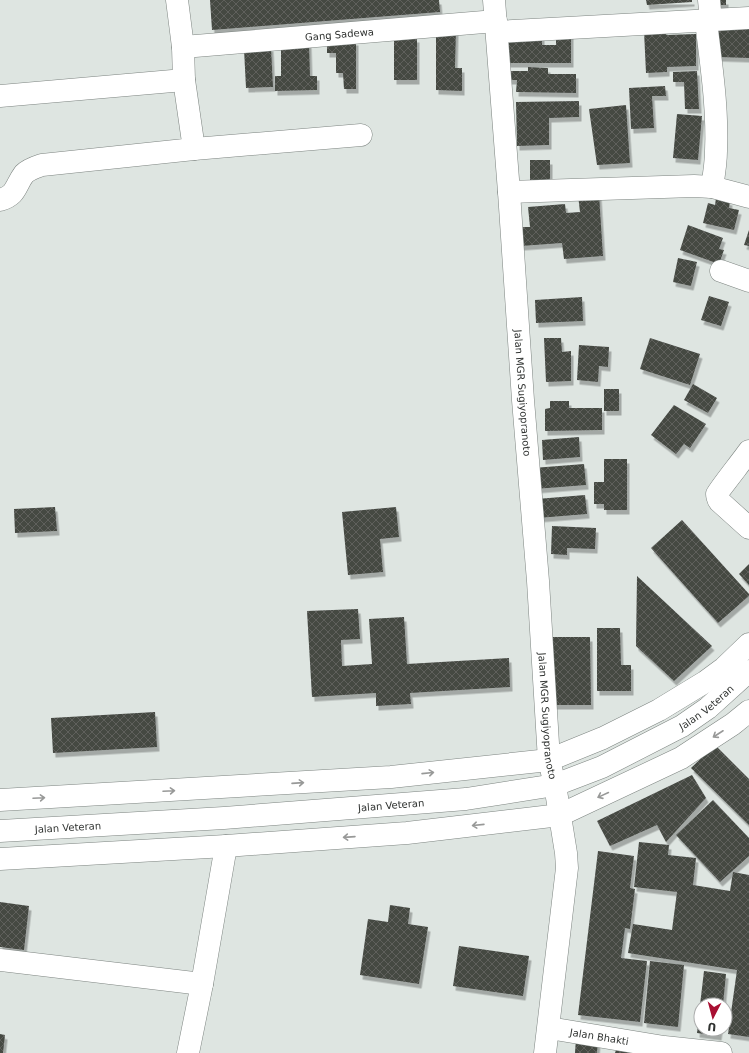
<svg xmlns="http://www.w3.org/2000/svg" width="749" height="1053" viewBox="0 0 749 1053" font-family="'DejaVu Sans',sans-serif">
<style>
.building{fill:url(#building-cross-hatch);filter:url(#shadow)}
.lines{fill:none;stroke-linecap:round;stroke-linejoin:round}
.minor-casing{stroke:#7d8480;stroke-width:23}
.major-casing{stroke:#7d8480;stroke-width:23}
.minor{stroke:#fff;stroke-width:22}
.major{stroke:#fff;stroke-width:22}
.oneway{stroke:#989998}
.labels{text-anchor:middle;stroke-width:4;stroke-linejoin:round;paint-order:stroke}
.street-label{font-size:10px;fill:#303331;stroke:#fff}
</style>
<defs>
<pattern id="building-cross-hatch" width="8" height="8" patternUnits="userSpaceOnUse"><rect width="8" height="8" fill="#454843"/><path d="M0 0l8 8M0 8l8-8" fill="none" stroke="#5e605c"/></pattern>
<filter id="shadow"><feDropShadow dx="2.5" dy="4.5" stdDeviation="0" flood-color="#0004"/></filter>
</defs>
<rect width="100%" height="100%" fill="#dee5e1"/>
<!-- building -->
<g class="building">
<polygon points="210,0 439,0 440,12 212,30"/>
<polygon points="646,0 692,0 692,2 647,5"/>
<polygon points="710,0 726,0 726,5 711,5"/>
<polygon points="717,28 749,29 749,58 717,57"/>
<polygon points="436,29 456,29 455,68 462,68 462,91 436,90"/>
<polygon points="665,29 666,35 696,34 696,66 667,67 667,72 646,73 644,31"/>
<polygon points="556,33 571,33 571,63 505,63 505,36 542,36 542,45 556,45"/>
<rect x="394" y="38" width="23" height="42"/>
<polygon points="327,41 356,41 356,89 344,89 343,73 336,73 336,53 327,53"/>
<polygon points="281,42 309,42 310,76 317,76 317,90 275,91 275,76 281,76"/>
<polygon points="271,47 273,87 246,88 244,49"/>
<polygon points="528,67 548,68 548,74 576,74 576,93 516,92 517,80 509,80 509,71 528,71"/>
<polygon points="697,71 699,109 685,109 684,82 673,82 673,72"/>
<polygon points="665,86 666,96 652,96 654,128 631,129 629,88"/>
<polygon points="579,101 579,117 549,118 549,145 517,146 516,102"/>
<polygon points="626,105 630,163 597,165 589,109"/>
<polygon points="677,114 702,116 698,160 673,158"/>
<polygon points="530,160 550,160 550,184 530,185"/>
<polygon points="599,194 603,256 564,259 562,243 521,246 520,227 530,227 528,207 565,204 566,213 580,212 578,195"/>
<polygon points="716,198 730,201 729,208 739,210 734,230 703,223 708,203 715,205"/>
<polygon points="688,225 723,238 719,249 724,250 719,264 680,250"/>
<polygon points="749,230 749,246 744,245"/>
<polygon points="678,258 697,262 691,286 673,282"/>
<polygon points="709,296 729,302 721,326 701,320"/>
<polygon points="582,297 583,321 536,323 535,300"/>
<polygon points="544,338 561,338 562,352 571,351 571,381 546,382"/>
<polygon points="650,338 700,354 690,385 640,369"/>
<polygon points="579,345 609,347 608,367 599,366 598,382 577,380"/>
<polygon points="693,384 717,398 708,413 684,400"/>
<rect x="604" y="389" width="15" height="22"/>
<polygon points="550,401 569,401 569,408 602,408 602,430 545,431 545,409 550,408"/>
<polygon points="674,405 706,424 690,448 684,444 676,454 651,435"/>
<polygon points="579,437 580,457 543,460 542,440"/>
<polygon points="604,459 627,459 627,510 604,510 604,504 594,504 594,482 604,482"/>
<polygon points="584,464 586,485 535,489 533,468"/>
<polygon points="585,495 587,514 538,518 537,499"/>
<polygon points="55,507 57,531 15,533 14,509"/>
<polygon points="396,507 399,537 380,539 383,572 348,575 342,512"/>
<polygon points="682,520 749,594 749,596 718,623 651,548"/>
<polygon points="552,526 596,528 595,549 567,548 567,555 551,554"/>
<polygon points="749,564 749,585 739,574"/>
<polygon points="637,576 712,646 674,681 636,646"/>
<polygon points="358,609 360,639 341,640 342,666 372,664 369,619 404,617 407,664 509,658 510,687 410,693 411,704 376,706 376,693 312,697 307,611"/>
<polygon points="597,628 620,628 621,665 631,665 631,691 597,691"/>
<polygon points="551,637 590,637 591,705 551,705"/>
<polygon points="155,712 157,747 53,753 51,718"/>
<polygon points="715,745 749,779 749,825 691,768"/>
<polygon points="692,775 706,798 666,842 657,825 610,846 597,821"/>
<polygon points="713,800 749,838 749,856 720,882 676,835"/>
<polygon points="639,842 669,845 668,855 696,858 693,885 730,891 733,872 749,875 749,1037 728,1034 737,970 628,953 633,924 672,930 677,892 634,887"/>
<polygon points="598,851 634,856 630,888 635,889 630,929 625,928 621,958 647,961 640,1022 578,1015"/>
<polygon points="0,902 29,906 24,950 0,947"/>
<polygon points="390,905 410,908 408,924 428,927 419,984 360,975 368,919 388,922"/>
<polygon points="459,946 529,956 523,996 453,986"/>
<polygon points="650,961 684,965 678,1027 644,1023"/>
<polygon points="704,971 726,974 723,1005 700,1005"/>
<polygon points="700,1007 701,1029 720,1029 719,1036 697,1033"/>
<polygon points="0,1034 5,1035 3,1053 0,1053"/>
<polygon points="576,1038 598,1040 597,1053 575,1053"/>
<polygon points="616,1050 639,1053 615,1053"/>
</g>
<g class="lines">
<defs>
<g id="minor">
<path id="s1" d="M 494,0 L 509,192 L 523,400 L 538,581 L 549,760 L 555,785"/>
<polyline points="709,0 711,21"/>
<path d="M 706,21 C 711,64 718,108 716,151 C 716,163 714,175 712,187"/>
<polyline points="497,32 749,18"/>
<path id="s2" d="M 183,47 L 496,21"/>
<polyline points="0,96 184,80"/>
<polyline points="194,149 361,135"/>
<polyline points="509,192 694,186 712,187 749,197"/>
<path d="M 0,200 C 17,195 15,186 24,174 C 29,169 36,167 42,165 L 194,149 L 184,80 L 183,47 L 177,0"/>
<polyline points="721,271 749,281"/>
<path d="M 749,451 C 745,457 718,491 717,494 C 717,495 718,500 719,501 L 749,528"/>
<polyline points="0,800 391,777 549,760 603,738 659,710 705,682 724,668 749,644"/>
<polyline points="0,859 226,846 407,833 560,815 681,758 733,724 749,711"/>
<polyline points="0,960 202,984"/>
<path id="s3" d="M 549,1028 L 664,1047 L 721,1053"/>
<polyline points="188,1053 202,984 226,846"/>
</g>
<g id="major">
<path id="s4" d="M 0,831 L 224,818 L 466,799 L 555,785 L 602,767 L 682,726 L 708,708 L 749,671"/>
<polyline points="545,1053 567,868 566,853 555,785"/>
</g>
</defs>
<!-- minor casing -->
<use href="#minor" class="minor-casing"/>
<!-- major casing -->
<use href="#major" class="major-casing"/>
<!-- minor -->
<use href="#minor" class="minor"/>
<!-- major -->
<use href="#major" class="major"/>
</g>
<!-- one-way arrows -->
<defs><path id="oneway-shaft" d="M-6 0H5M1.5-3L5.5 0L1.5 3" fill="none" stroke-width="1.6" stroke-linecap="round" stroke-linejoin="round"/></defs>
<g class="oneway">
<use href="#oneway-shaft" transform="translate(718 734) rotate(147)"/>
<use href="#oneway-shaft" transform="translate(428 773) rotate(-6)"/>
<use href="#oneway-shaft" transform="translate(298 783) rotate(-4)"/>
<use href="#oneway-shaft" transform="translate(169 791) rotate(-3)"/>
<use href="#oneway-shaft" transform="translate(603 795) rotate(155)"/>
<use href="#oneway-shaft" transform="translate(39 798) rotate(-3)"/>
<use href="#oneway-shaft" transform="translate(478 825) rotate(174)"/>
<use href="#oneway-shaft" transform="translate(349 837) rotate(176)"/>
</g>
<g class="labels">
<!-- street labels -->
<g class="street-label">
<text dy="4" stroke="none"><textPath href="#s2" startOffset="157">Gang Sadewa</textPath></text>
<text dy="4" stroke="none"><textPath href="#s1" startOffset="394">Jalan MGR Sugiyopranoto</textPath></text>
<text dy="4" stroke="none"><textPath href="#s4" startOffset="728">Jalan Veteran</textPath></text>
<text dy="4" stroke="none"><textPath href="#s1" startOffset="718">Jalan MGR Sugiyopranoto</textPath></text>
<text dy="4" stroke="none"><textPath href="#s4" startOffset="392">Jalan Veteran</textPath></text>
<text dy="4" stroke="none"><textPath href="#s4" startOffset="68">Jalan Veteran</textPath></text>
<text dy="4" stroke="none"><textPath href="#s3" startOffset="51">Jalan Bhakti</textPath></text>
</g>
</g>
<!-- north arrow -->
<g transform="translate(713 1017) rotate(186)"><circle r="19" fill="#ffffff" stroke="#acadad"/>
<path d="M0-3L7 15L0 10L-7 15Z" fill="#a80f32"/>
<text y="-6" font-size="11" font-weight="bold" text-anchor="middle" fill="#303331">U</text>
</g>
</svg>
